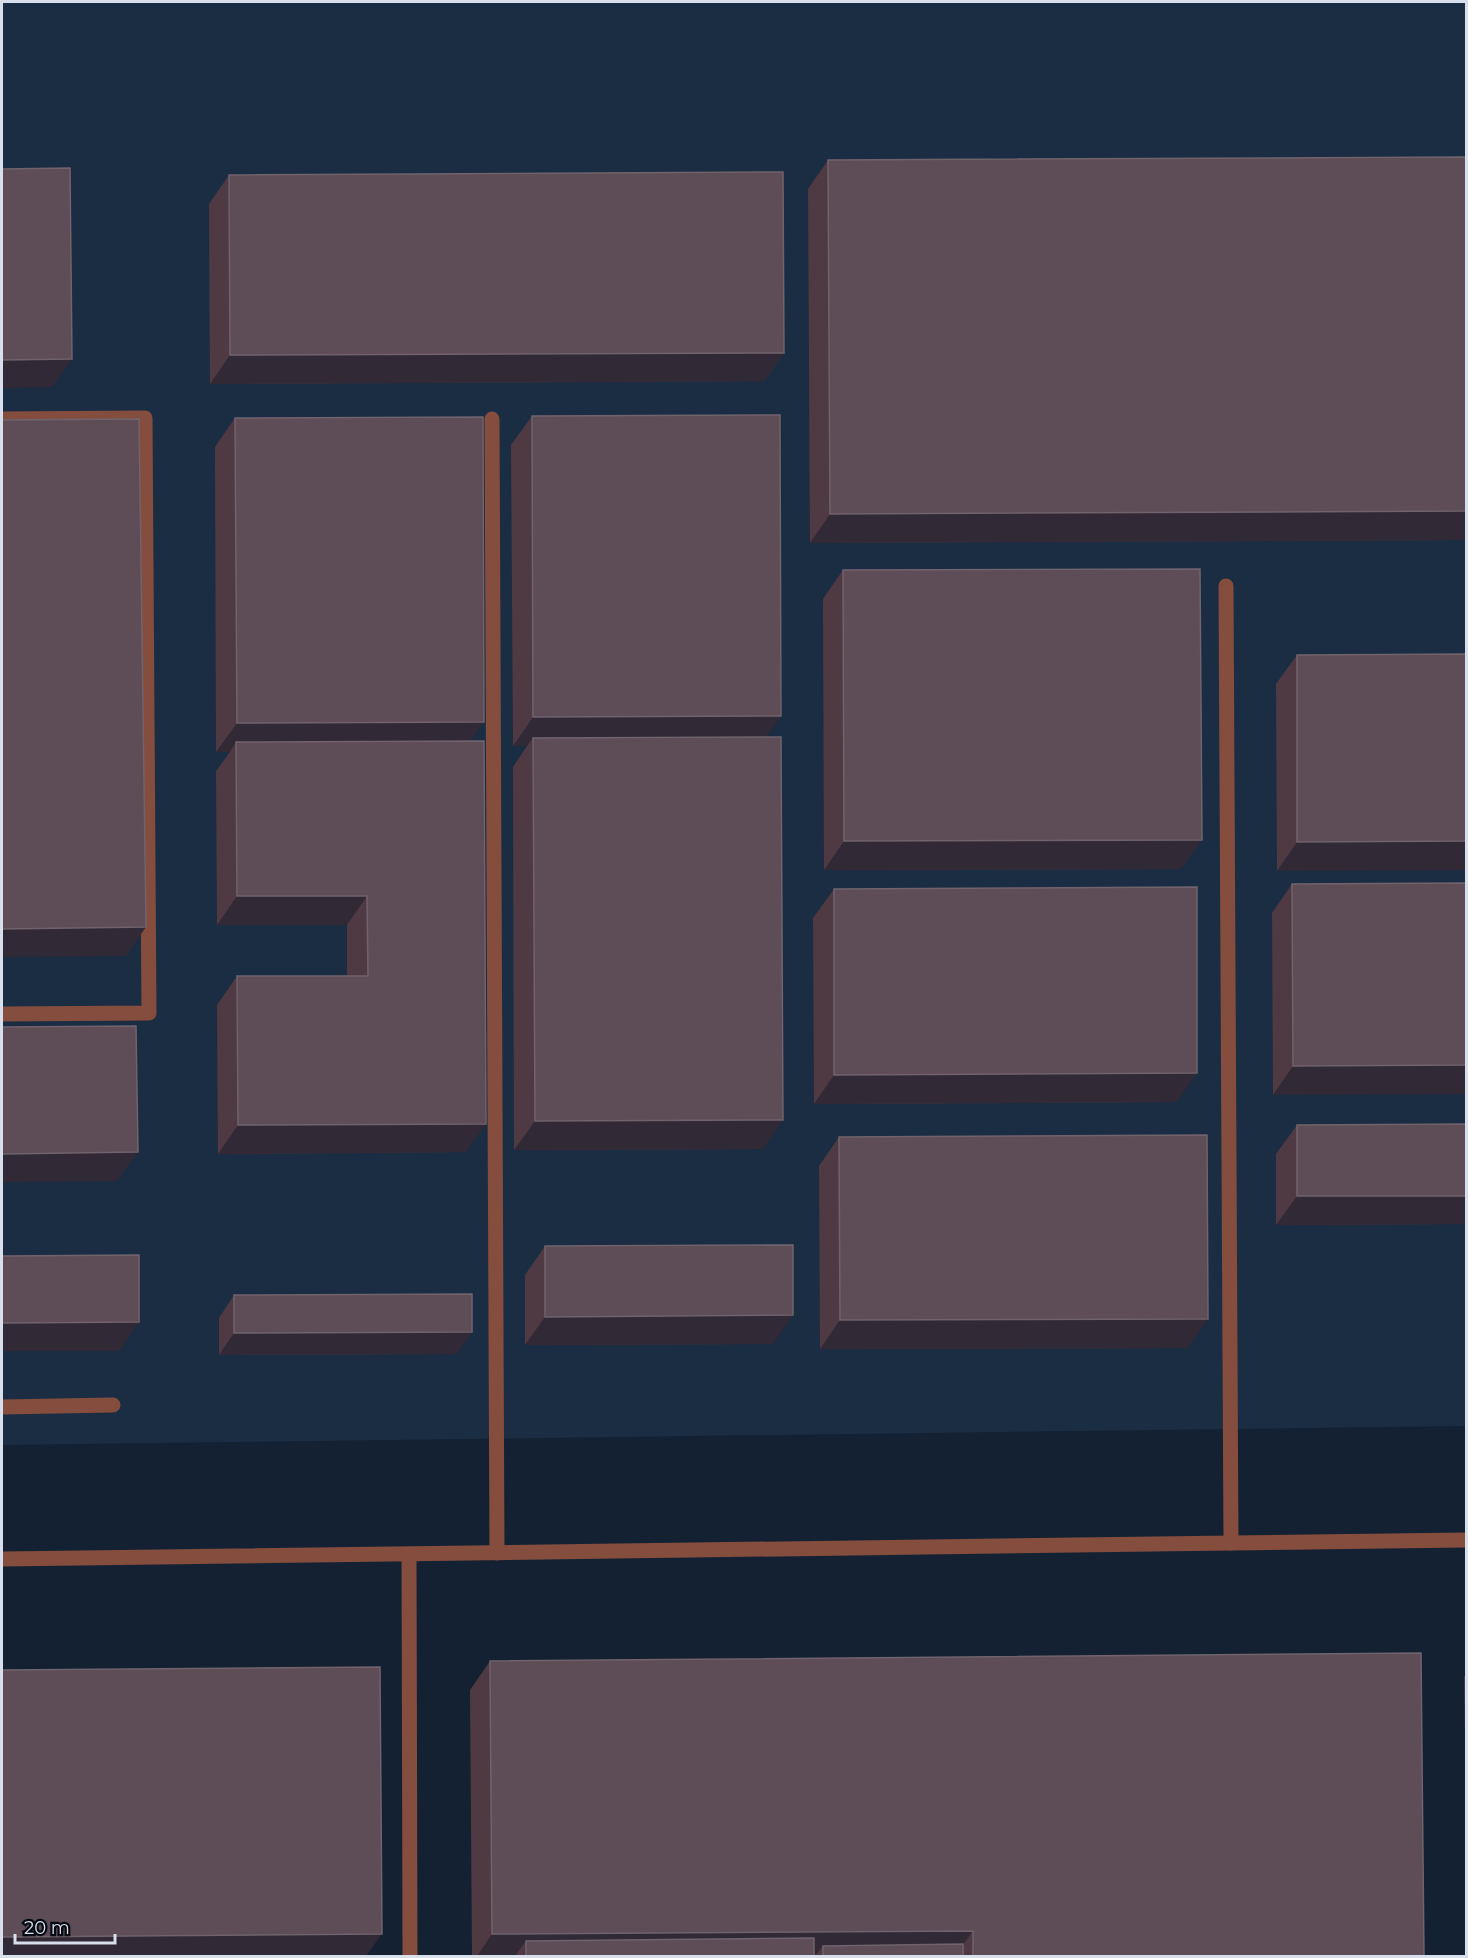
<svg xmlns="http://www.w3.org/2000/svg" width="1468" height="1958" viewBox="0 0 1468 1958" font-family="Montserrat,sans-serif">
<style>
.built{fill:#1b2d42}
.lines{fill:none;stroke-linecap:round;stroke-linejoin:round}
.service{stroke:#854d3d;stroke-width:15}
.tertiary{stroke:#854d3d;stroke-width:15}
.wall{fill:#4f3a44}
.shaded-wall{fill:#312935}
.building{fill:#5e4c56;stroke:#70636d;stroke-width:1.5}
</style>
<rect width="100%" height="100%" fill="#132132"/>
<!-- built -->
<polygon class="built" points="2,2 1466,2 1466,1426 2,1445"/>
<g class="lines">
<!-- service -->
<g class="service">
<polyline points="2,419 145,418 149,1013 2,1014"/>
<polyline points="492,419 497,1553"/>
<polyline points="1226,586 1231,1543"/>
<polyline points="2,1407 113,1405"/>
<polyline points="409,1554 410,1956"/>
</g>
<!-- tertiary -->
<polyline class="tertiary" points="2,1559 1466,1540"/>
</g>
<!-- wall -->
<g class="wall">
<polygon points="1467,157 1467,540 810,543 808,189 828,160"/>
<polygon points="229,175 784,353 764,381 210,384 209,204"/>
<polygon points="532,416 766,737 763,1149 514,1150 513,767 527,746 513,746 511,445"/>
<polygon points="235,418 471,741 466,1152 218,1154 217,1005 237,976 347,976 347,925 217,925 216,771 230,752 216,752 215,447"/>
<polygon points="843,570 1181,869 824,870 823,599"/>
<polygon points="1467,654 1277,871 1276,684 1297,655"/>
<polygon points="1467,883 1273,1095 1272,913 1292,884"/>
<polygon points="834,889 1177,1102 814,1104 813,918"/>
<polygon points="1467,1124 1467,1224 1276,1225 1276,1154 1297,1125"/>
<polygon points="839,1137 1188,1348 820,1349 819,1166"/>
<polygon points="545,1246 773,1344 525,1345 525,1275"/>
<polygon points="234,1295 457,1354 219,1355 219,1318"/>
<polygon points="490,1661 1424,1956 472,1956 470,1690"/>
<polygon points="1467,1674 1467,1795 1466,1795 1464,1677"/>
</g>
<!-- shaded-wall -->
<g class="shaded-wall">
<polygon points="784,353 764,381 210,384 230,355"/>
<polygon points="72,359 52,387 2,388 2,360"/>
<polygon points="1467,511 1467,540 810,543 830,514"/>
<polygon points="781,716 761,745 533,738 527,746 513,746 533,717"/>
<polygon points="484,722 464,751 236,742 230,752 216,752 237,723"/>
<polygon points="1202,840 1181,869 824,870 844,841"/>
<polygon points="1467,841 1467,870 1277,871 1297,842"/>
<polygon points="237,896 367,896 347,925 217,925"/>
<polygon points="146,927 126,956 2,957 2,929"/>
<polygon points="1467,1065 1467,1094 1273,1095 1293,1066"/>
<polygon points="1197,1073 1177,1102 814,1104 834,1075"/>
<polygon points="783,1120 763,1149 514,1150 535,1121"/>
<polygon points="486,1124 466,1152 218,1154 238,1125"/>
<polygon points="138,1152 117,1181 2,1182 2,1154"/>
<polygon points="1297,1196 1467,1196 1467,1224 1276,1225"/>
<polygon points="793,1315 773,1344 525,1345 545,1317"/>
<polygon points="1208,1319 1188,1348 820,1349 840,1320"/>
<polygon points="139,1322 119,1351 2,1351 2,1323"/>
<polygon points="472,1332 457,1354 219,1355 234,1333"/>
<polygon points="973,1931 955,1956 823,1946 815,1956 526,1956 526,1941 515,1956 477,1956 492,1934"/>
<polygon points="382,1934 366,1956 2,1956 2,1937"/>
</g>
<!-- building -->
<g class="building">
<polygon points="1467,157 1467,511 830,514 828,160"/>
<polygon points="70,168 72,359 2,360 2,169"/>
<polygon points="783,172 784,353 230,355 229,175"/>
<polygon points="780,415 781,716 533,717 532,416"/>
<polygon points="483,417 484,722 237,723 235,418"/>
<polygon points="139,419 146,927 2,929 2,420"/>
<polygon points="1200,569 1202,840 844,841 843,570"/>
<polygon points="1467,654 1467,841 1297,842 1297,655"/>
<polygon points="781,737 783,1120 535,1121 533,738"/>
<polygon points="484,741 486,1124 238,1125 237,976 368,976 367,896 237,896 236,742"/>
<polygon points="1467,883 1467,1065 1293,1066 1292,884"/>
<polygon points="1197,887 1197,1073 834,1075 834,889"/>
<polygon points="136,1026 138,1152 2,1154 2,1027"/>
<polygon points="1467,1124 1467,1196 1297,1196 1297,1125"/>
<polygon points="1207,1135 1208,1319 840,1320 839,1137"/>
<polygon points="793,1245 793,1315 545,1317 545,1246"/>
<polygon points="139,1255 139,1322 2,1323 2,1256"/>
<polygon points="472,1294 472,1332 234,1333 234,1295"/>
<polygon points="1421,1653 1424,1956 973,1956 973,1931 492,1934 490,1661"/>
<polygon points="380,1667 382,1934 2,1937 2,1670"/>
<polygon points="814,1938 814,1956 526,1956 526,1941"/>
<polygon points="963,1944 963,1956 823,1956 823,1946"/>
</g>
<!-- border -->
<rect width="1468" height="1958" fill="none" stroke="#d6dfeb" stroke-width="6"/>
<!-- scale -->
<path d="M15 1934v9h100v-9" fill="none" stroke="#d6dfeb" stroke-width="3"/>
<text x="24" y="1934" font-size="18" fill="#d6dfeb" stroke="#050a12" stroke-width="4.5" paint-order="stroke">20 m</text>
</svg>
